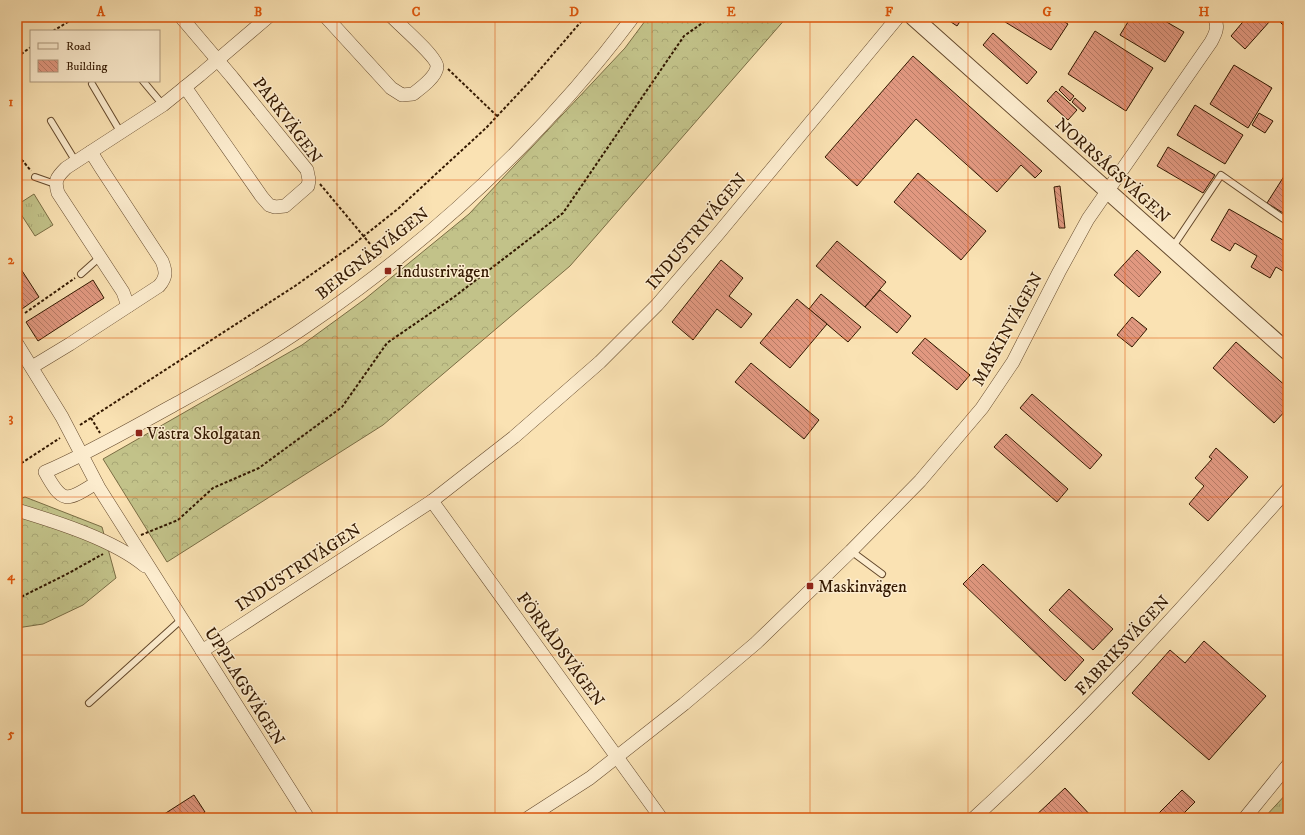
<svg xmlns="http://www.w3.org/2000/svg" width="1305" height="835" viewBox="0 0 1305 835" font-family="'IM FELL DW Pica',serif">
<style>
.forest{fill:url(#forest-crowns);stroke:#7a6d44}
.park{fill:url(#park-tufts);stroke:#7a6d44}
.building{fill:url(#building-back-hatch);stroke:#331800}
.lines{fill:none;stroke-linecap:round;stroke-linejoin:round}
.service-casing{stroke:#654a2d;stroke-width:8}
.minor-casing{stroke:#654a2d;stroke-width:14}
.tertiary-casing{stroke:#654a2d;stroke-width:18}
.path{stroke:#331800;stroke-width:2;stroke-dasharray:3 2;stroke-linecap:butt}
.service{stroke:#fcecce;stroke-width:6}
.minor{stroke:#fcecce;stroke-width:13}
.tertiary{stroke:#fcecce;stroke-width:16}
.grid{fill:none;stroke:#df560b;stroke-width:1;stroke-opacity:0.55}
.poi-dot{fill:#8f2418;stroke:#fcecce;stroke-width:1.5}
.labels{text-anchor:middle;stroke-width:3;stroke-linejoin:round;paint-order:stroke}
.street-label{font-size:17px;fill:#331800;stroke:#fcecce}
.poi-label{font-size:17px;fill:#331800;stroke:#fcecce;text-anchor:start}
.neatline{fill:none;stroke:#df560b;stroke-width:1.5}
.grid-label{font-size:13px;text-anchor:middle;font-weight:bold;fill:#df560b}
</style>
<defs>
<pattern id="forest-crowns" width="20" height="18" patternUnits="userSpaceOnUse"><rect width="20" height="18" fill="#c2c289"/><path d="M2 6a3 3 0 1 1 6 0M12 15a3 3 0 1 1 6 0" fill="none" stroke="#a7a674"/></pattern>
<pattern id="park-tufts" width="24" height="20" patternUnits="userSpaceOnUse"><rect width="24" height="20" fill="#c2c289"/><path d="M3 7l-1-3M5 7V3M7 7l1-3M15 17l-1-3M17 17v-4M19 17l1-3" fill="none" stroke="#a7a674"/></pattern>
<pattern id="building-back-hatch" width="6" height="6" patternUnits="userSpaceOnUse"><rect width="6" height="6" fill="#e19880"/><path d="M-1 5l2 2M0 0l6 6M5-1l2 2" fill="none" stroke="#b77b66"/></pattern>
</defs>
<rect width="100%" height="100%" fill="#fae2b3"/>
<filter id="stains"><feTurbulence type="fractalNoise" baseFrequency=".005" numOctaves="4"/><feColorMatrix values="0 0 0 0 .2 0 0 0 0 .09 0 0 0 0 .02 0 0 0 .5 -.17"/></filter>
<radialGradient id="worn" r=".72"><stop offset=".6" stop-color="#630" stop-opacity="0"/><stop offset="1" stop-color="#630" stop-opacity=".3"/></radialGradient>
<!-- forest -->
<g class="forest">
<polygon points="648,17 787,17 570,266 383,425 167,562 103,459 302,345 365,299 469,214 625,48"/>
<polygon points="25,497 102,527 116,578 83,605 43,624 17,628 17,500"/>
</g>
<!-- park -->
<g class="park">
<polygon points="34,194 53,225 35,236 17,208 17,205"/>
<polygon points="1288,792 1288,818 1264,818"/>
</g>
<!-- building -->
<g class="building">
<polygon points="945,17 963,17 957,26 945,18"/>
<polygon points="997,17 1056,17 1068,24 1051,50"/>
<polygon points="1131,17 1158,17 1184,32 1165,62 1120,35"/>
<polygon points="1247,17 1265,17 1270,21 1245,49 1231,36"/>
<polygon points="1277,17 1288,17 1287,29 1276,18"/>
<polygon points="1095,31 1153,68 1126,111 1068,74"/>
<polygon points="993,33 1037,72 1027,84 983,45"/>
<polygon points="913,56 1042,171 1035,178 1021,165 997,192 916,119 857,186 825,157"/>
<polygon points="1234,65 1272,88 1248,128 1210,104"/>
<polygon points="1062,86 1074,96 1070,101 1059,90"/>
<polygon points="1056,91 1077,110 1068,120 1047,101"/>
<polygon points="1075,98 1086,108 1083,112 1072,102"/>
<polygon points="1195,105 1243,135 1225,164 1177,135"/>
<polygon points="1259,113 1273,121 1265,133 1252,125"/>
<polygon points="1168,147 1215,175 1203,193 1157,166"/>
<polygon points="17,151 23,161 17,165"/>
<polygon points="1288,170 1288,216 1267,203"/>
<polygon points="918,173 986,231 961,260 894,202"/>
<polygon points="1060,186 1065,228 1059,228 1054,187"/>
<polygon points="1229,209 1288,243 1288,274 1276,267 1270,278 1251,267 1257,256 1235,243 1230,251 1211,240"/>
<polygon points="837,241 886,282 865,307 816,266"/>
<polygon points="1137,250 1161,272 1139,297 1114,275"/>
<polygon points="721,260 743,278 729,296 752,314 741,328 717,309 693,340 672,322"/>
<polygon points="17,263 39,297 19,311 17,308"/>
<polygon points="93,280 104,298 38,341 26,322"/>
<polygon points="880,290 911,316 897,333 865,307"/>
<polygon points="821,294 861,327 848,342 809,309"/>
<polygon points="797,299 827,324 790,368 760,343"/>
<polygon points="1132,317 1147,329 1132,347 1117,335"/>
<polygon points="925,338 970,375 957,390 912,353"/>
<polygon points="1236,342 1288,388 1288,408 1274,423 1213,368"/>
<polygon points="751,363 819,420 804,439 735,382"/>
<polygon points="1032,394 1102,455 1090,469 1020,408"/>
<polygon points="1006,434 1068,489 1057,502 994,447"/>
<polygon points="1216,448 1248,477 1208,521 1189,504 1204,486 1195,478 1212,459 1209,457"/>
<polygon points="983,564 1084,660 1065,681 963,584"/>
<polygon points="1069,589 1113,629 1093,650 1049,610"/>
<polygon points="1204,641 1266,696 1209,760 1132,693 1170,650 1185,663"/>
<polygon points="1065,788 1093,818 1033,818"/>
<polygon points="1182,790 1195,802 1179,818 1154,818"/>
<polygon points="194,795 205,812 195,818 158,818"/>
</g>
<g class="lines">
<defs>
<g id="service">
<polyline points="143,81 163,105"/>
<polyline points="92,84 121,133"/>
<polyline points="51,121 76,162"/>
<polyline points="35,177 55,184"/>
<polyline points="1172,248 1221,175 1288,222"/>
<polyline points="81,274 100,257"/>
<polyline points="851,551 882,574"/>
<polyline points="89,703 182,619"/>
</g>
<g id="minor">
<polyline points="181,17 232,77 307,170 309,180 308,186 285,206 275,207 269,205 262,197 185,87"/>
<path d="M 326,17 L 391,88 L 402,95 L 413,94 C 421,88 436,77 437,67 C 438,58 400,25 392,17"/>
<path d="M 128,306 L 123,292 L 58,193 C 54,180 57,177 66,168 L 163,105 L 200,75 L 268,17"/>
<polyline points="17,344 62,417 99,488 308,818"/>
<path d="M 32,367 L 70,344 L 159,286 C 167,277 166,271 162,261 L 101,168 L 91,152"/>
<path d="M 96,483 C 67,501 63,505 45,472 C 89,453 130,429 172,406 C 217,381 263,356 305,327 C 430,242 542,138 633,17"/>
<polyline points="432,501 661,818"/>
<path d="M 17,510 C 57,522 114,540 145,566"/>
<polyline points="202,651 432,501 514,437 600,362 657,305 718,234 898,17"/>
<path d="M 528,818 L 590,778 L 684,704 L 756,643 L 851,551 L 920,481 L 982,408 L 1013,362 L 1059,272 L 1088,219 L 1211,42 C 1216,33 1219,26 1214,17"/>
<path d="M 974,818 C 1086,716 1188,602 1288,489"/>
<polyline points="1245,818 1288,765"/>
</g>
<polyline id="tertiary" points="913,17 1288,352"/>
</defs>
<!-- service casing -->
<use href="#service" class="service-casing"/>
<!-- minor casing -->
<use href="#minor" class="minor-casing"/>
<!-- tertiary casing -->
<use href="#tertiary" class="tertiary-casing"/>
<!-- path -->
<g class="path">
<polyline points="53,31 76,17"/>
<polyline points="17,57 31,47"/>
<polyline points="448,69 497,116"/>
<polyline points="17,165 23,161 31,171"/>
<polyline points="320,184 381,257"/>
<polyline points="25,313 75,278"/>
<polyline points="91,418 100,433"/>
<polyline points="80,425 295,286 350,247 399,208 486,128 531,80 585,17"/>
<polyline points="17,466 60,438"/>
<polyline points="141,535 178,520 213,488 259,468 342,407 387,343 454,297 563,213 684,36 711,17"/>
<polyline points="17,599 67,574 103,554"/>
</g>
<!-- service -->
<use href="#service" class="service"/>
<!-- minor -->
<use href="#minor" class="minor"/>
<!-- tertiary -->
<use href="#tertiary" class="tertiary"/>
</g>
<!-- grid -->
<path class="grid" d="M 180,17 L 180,818M 337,17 L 337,818M 495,17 L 495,818M 652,17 L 652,818M 810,17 L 810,818M 968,17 L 968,818M 1125,17 L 1125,818M 17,180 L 1288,180M 17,338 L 1288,338M 17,497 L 1288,497M 17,655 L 1288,655"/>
<!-- markers -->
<g class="poi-dot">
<rect x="384" y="267" width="8" height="8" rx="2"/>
<rect x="135" y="429" width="8" height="8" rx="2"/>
<rect x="806" y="582" width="8" height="8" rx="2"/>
</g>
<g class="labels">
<!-- street labels -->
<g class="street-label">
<text transform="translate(288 120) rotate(53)" y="6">PARKVÄGEN</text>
<text transform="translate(1113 170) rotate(42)" y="6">NORRSÅGSVÄGEN</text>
<text transform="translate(696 231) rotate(-50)" y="6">INDUSTRIVÄGEN</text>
<text transform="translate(372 253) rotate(-38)" y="6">BERGNÄSVÄGEN</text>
<text transform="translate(1007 329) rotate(-61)" y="6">MASKINVÄGEN</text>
<text transform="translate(298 567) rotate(-33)" y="6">INDUSTRIVÄGEN</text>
<text transform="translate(1122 645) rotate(-47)" y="6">FABRIKSVÄGEN</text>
<text transform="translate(561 649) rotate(54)" y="6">FÖRRÅDSVÄGEN</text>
<text transform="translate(245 686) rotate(58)" y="6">UPPLAGSVÄGEN</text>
</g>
<!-- poi labels -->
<g class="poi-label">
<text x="396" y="277">Industrivägen</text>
<text x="147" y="439">Västra Skolgatan</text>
<text x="818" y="592">Maskinvägen</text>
</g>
</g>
<!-- margin -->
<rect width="1305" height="835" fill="none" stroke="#fae2b3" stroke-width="44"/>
<!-- legend -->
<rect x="30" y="30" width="130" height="52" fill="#fcecce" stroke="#ac977c"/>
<rect x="38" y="43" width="20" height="6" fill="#fcecce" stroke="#ac977c"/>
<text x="66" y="50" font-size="12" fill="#331800">Road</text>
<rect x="38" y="60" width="20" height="12" fill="url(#building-back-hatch)" stroke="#ac977c"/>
<text x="66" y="70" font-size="12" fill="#331800">Building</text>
<rect x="22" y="22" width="1261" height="791" class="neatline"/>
<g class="grid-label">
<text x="101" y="16">A</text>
<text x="258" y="16">B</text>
<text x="416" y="16">C</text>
<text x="574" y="16">D</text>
<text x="731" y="16">E</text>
<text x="889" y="16">F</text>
<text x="1047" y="16">G</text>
<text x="1204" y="16">H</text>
<text x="11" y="106">1</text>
<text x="11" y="264">2</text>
<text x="11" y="422">3</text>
<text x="11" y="580">4</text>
<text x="11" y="738">5</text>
</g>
<rect width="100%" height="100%" filter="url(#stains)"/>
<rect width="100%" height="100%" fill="url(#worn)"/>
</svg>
